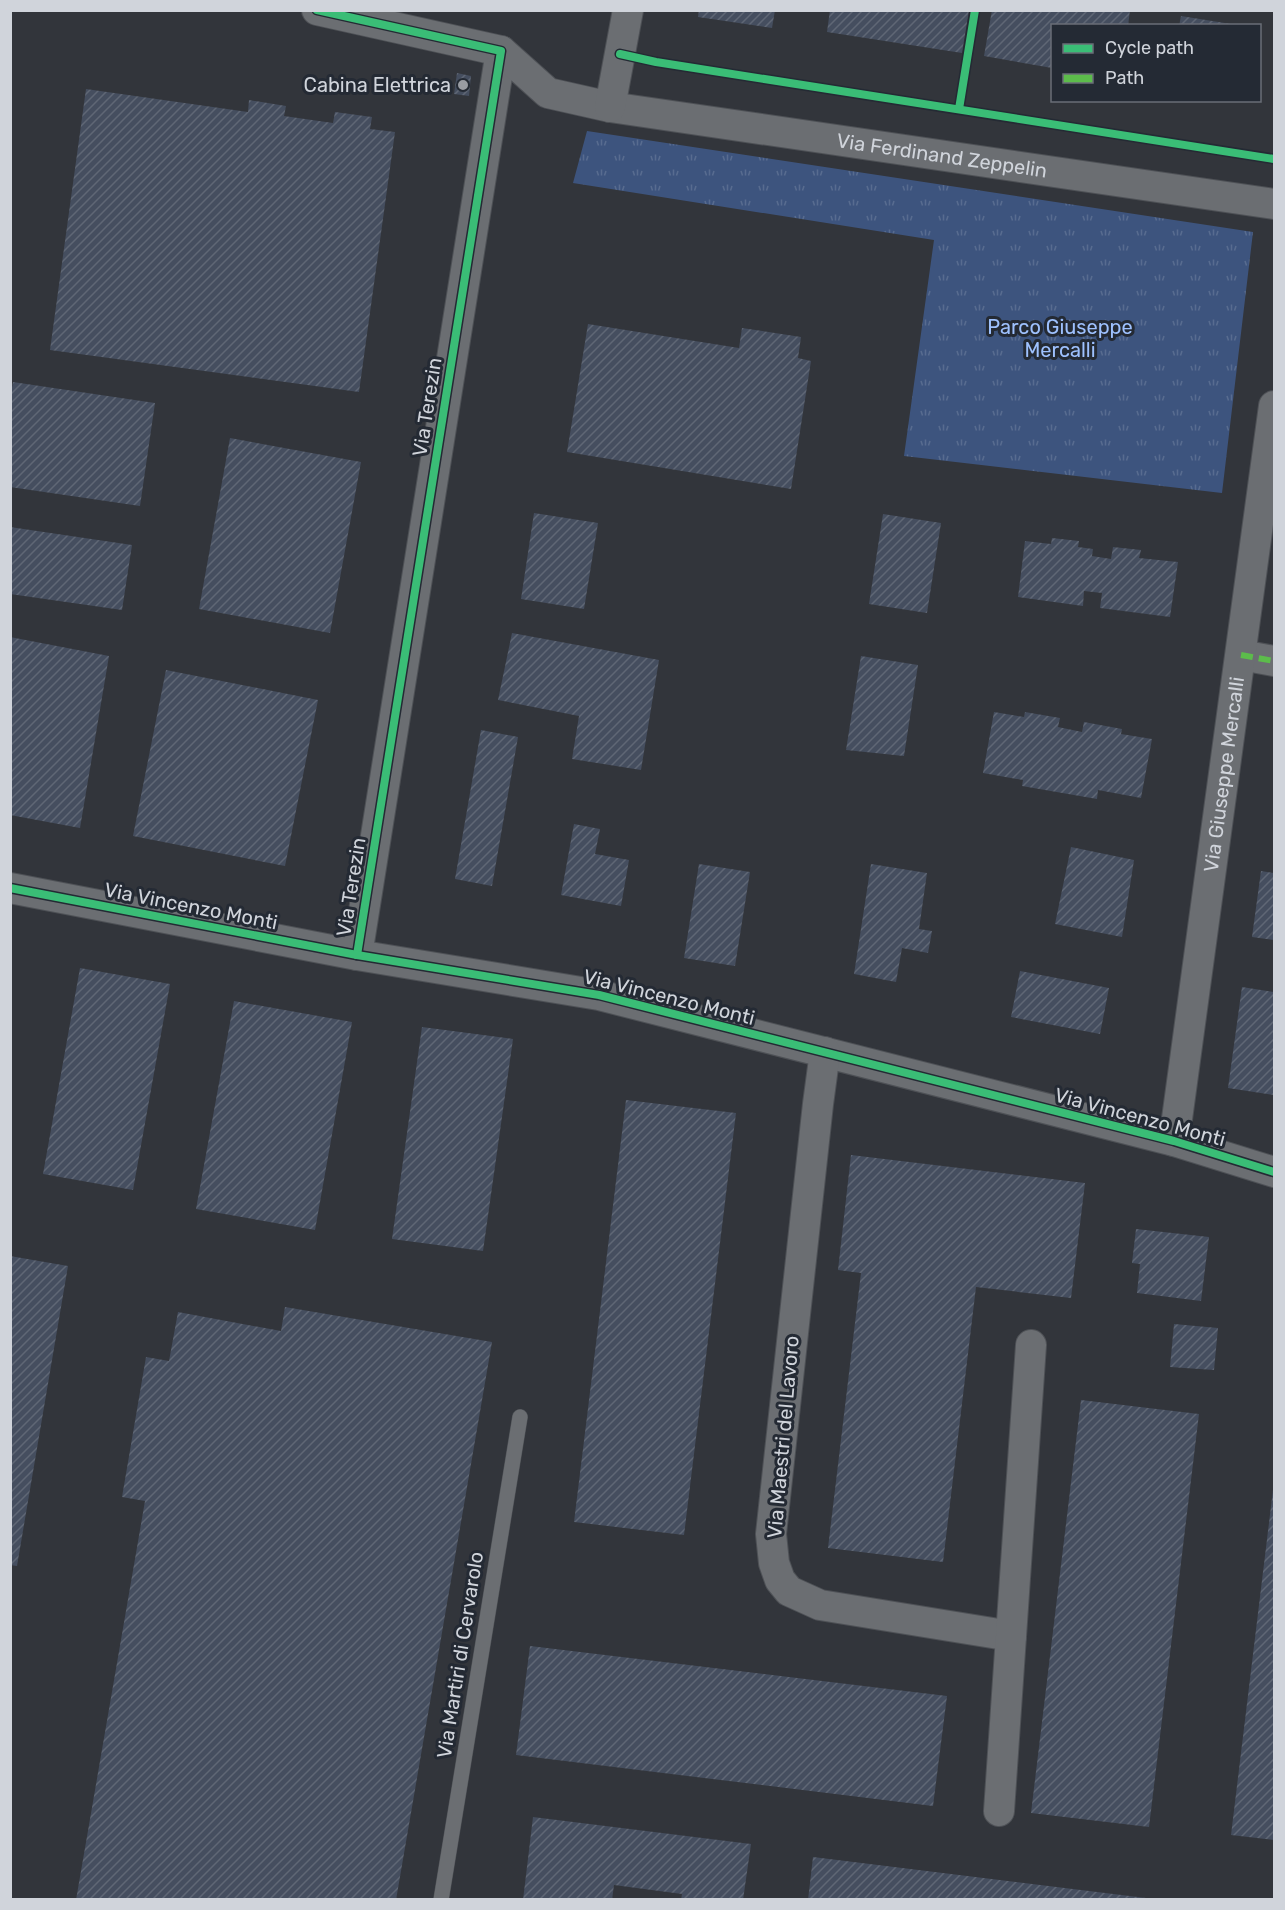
<svg xmlns="http://www.w3.org/2000/svg" width="1285" height="1910" viewBox="0 0 1285 1910" font-family="Rubik,sans-serif">
<style>
.grass{fill:url(#grass-tufts)}
.building{fill:url(#building-hatch)}
.lines{fill:none;stroke-linecap:round;stroke-linejoin:round}
.service-casing{stroke:#4e5156;stroke-width:16}
.minor-casing{stroke:#4e5156;stroke-width:32}
.service{stroke:#6b6e72;stroke-width:15}
.minor{stroke:#6b6e72;stroke-width:30}
.quiet{stroke:#5cbc4b;stroke-width:6;stroke-dasharray:12 6;stroke-linecap:butt}
.cycleway-casing{stroke:#242a34;stroke-width:11}
.cycleway{stroke:#3abd76;stroke-width:8}
.poi-dot{fill:#999ca3;stroke:#242a34;stroke-width:2}
.labels{text-anchor:middle;stroke-width:6;stroke-linejoin:round;paint-order:stroke}
.poi-label{font-size:20px;fill:#d0d4db;stroke:#242a34;text-anchor:end}
.street-label{font-size:20px;fill:#d0d4db;stroke:#242a34}
.park-label{font-size:20px;fill:#9ec1fe;stroke:#242a34}
</style>
<defs>
<pattern id="grass-tufts" width="24" height="20" patternUnits="userSpaceOnUse" patternTransform="scale(1.5)"><rect width="24" height="20" fill="#3d547e"/><path d="M3 7l-1-3M5 7V3M7 7l1-3M15 17l-1-3M17 17v-4M19 17l1-3" fill="none" stroke="#586c90"/></pattern>
<pattern id="building-hatch" width="6" height="6" patternUnits="userSpaceOnUse" patternTransform="scale(1.5)"><rect width="6" height="6" fill="#454e5f"/><path d="M-1 1l2-2M0 6l6-6M5 7l2-2" fill="none" stroke="#5f6775"/></pattern>
</defs>
<rect width="100%" height="100%" fill="#32353b"/>
<!-- grass -->
<polygon class="grass" points="587,131 1253,232 1222,493 904,456 934,240 573,183"/>
<!-- building -->
<g class="building">
<polygon points="699,10 775,10 772,28 698,17"/>
<polygon points="830,10 969,10 962,53 827,32"/>
<polygon points="992,10 1130,10 1128,26 1052,26 1052,68 984,56"/>
<polygon points="1181,16 1231,24 1230,26 1179,26"/>
<polygon points="457,73 471,76 469,96 454,94"/>
<polygon points="86,89 248,112 249,100 286,106 284,116 333,123 335,112 372,117 370,129 395,132 359,392 50,350"/>
<polygon points="588,324 739,348 742,328 801,337 798,358 811,361 791,489 567,452"/>
<polygon points="13,382 155,403 140,506 10,487 10,398"/>
<polygon points="230,438 361,462 330,633 199,609"/>
<polygon points="534,513 598,523 584,609 521,599"/>
<polygon points="883,514 941,523 927,613 869,604"/>
<polygon points="10,527 132,545 122,610 10,594"/>
<polygon points="1052,538 1079,541 1078,547 1093,549 1092,556 1111,559 1113,547 1141,550 1139,558 1178,562 1170,617 1100,608 1102,593 1084,591 1083,606 1018,597 1025,541 1051,544"/>
<polygon points="512,633 659,660 641,770 572,759 579,716 498,700"/>
<polygon points="10,637 109,656 80,828 10,815"/>
<polygon points="861,656 918,665 904,756 846,750"/>
<polygon points="166,670 318,700 285,866 133,836"/>
<polygon points="994,712 1024,717 1025,712 1060,718 1058,727 1082,732 1084,722 1122,729 1121,734 1152,739 1141,798 1098,790 1097,799 1022,786 1023,780 983,773"/>
<polygon points="481,730 518,737 492,886 455,879"/>
<polygon points="574,824 600,829 595,854 629,860 621,906 561,895"/>
<polygon points="1071,847 1134,860 1122,937 1055,924"/>
<polygon points="699,864 750,872 735,966 684,958"/>
<polygon points="871,864 927,873 919,929 932,931 928,953 902,948 896,982 854,974"/>
<polygon points="1261,871 1274,873 1274,940 1252,937"/>
<polygon points="80,968 170,984 133,1190 43,1174"/>
<polygon points="1020,971 1109,988 1100,1034 1011,1017"/>
<polygon points="1242,987 1274,992 1274,1095 1228,1088"/>
<polygon points="234,1001 352,1022 315,1230 196,1209"/>
<polygon points="422,1027 513,1039 483,1251 392,1239"/>
<polygon points="626,1100 736,1113 684,1535 574,1522"/>
<polygon points="851,1155 1085,1183 1071,1298 976,1287 943,1562 828,1548 861,1273 838,1270"/>
<polygon points="1136,1229 1209,1237 1201,1301 1137,1293 1140,1264 1132,1263"/>
<polygon points="10,1256 68,1266 17,1566 10,1565"/>
<polygon points="285,1307 492,1342 396,1900 76,1900 145,1501 122,1497 146,1357 169,1361 178,1312 281,1331"/>
<polygon points="1174,1324 1218,1328 1214,1370 1170,1367"/>
<polygon points="1081,1400 1199,1414 1149,1827 1031,1813"/>
<polygon points="1273,1490 1274,1490 1274,1840 1231,1835"/>
<polygon points="530,1646 947,1696 933,1806 516,1755"/>
<polygon points="533,1817 751,1844 743,1900 681,1900 682,1894 614,1885 612,1900 523,1900"/>
<polygon points="813,1857 1146,1898 1146,1900 808,1900"/>
</g>
<g class="lines">
<defs>
<polyline id="service" points="441,1900 520,1417"/>
<g id="minor">
<polyline points="317,10 501,51 357,955"/>
<path id="s1" d="M 501,51 L 548,93 L 610,107 L 1274,204"/>
<polyline points="610,107 628,10"/>
<polyline points="1241,655 1274,661"/>
<polyline points="10,888 357,955 599,995 1174,1141 1274,1172"/>
<polyline points="825,1052 818,1104 771,1534 774,1563 780,1580 789,1591 820,1605 1011,1636"/>
<path id="s2" d="M 1174,1141 L 1274,406"/>
<polyline points="999,1811 1031,1345"/>
</g>
</defs>
<!-- service casing -->
<use href="#service" class="service-casing"/>
<!-- minor casing -->
<use href="#minor" class="minor-casing"/>
<!-- service -->
<use href="#service" class="service"/>
<!-- minor -->
<use href="#minor" class="minor"/>
<!-- quiet -->
<polyline class="quiet" points="1241,655 1274,661"/>
<defs>
<g id="cycleway">
<polyline points="317,10 501,51 357,955"/>
<polyline points="620,54 656,62 1274,159"/>
<polyline points="959,109 975,10"/>
<polyline points="10,888 357,955 599,995 1174,1141 1274,1172"/>
</g>
</defs>
<!-- cycleway casing -->
<use href="#cycleway" class="cycleway-casing"/>
<!-- cycleway -->
<use href="#cycleway" class="cycleway"/>
</g>
<!-- markers -->
<circle class="poi-dot" cx="463" cy="85" r="6"/>
<g class="labels">
<!-- poi labels -->
<g class="poi-label">
<text x="451" y="92">Cabina Elettrica</text>
</g>
<!-- street labels -->
<g class="street-label">
<text dy="7" stroke="none"><textPath href="#s1" startOffset="462">Via Ferdinand Zeppelin</textPath></text>
<text transform="translate(427 407) rotate(-81)" y="7">Via Terezin</text>
<text dy="7" stroke="none"><textPath href="#s2" startOffset="370">Via Giuseppe Mercalli</textPath></text>
<text transform="translate(351 887) rotate(-81)" y="7">Via Terezin</text>
<text transform="translate(191 906) rotate(11)" y="7">Via Vincenzo Monti</text>
<text transform="translate(669 997) rotate(14)" y="7">Via Vincenzo Monti</text>
<text transform="translate(1140 1117) rotate(15)" y="7">Via Vincenzo Monti</text>
<text transform="translate(783 1437) rotate(-85)" y="7">Via Maestri del Lavoro</text>
<text transform="translate(460 1655) rotate(-81)" y="7">Via Martiri di Cervarolo</text>
</g>
<!-- park labels -->
<g class="park-label">
<text x="1060" y="334">Parco Giuseppe<tspan x="1060" dy="23">Mercalli</tspan></text>
</g>
</g>
<!-- border -->
<rect width="1285" height="1910" fill="none" stroke="#d0d4db" stroke-width="24"/>
<!-- legend -->
<rect x="1051" y="24" width="210" height="78" fill="#242a34" stroke="#696e77" stroke-width="1.5"/>
<rect x="1063" y="44" width="30" height="9" fill="#3abd76" stroke="#696e77" stroke-width="1.5"/>
<text x="1105" y="54" font-size="18" fill="#d0d4db">Cycle path</text>
<rect x="1063" y="74" width="30" height="9" fill="#5cbc4b" stroke="#696e77" stroke-width="1.5"/>
<text x="1105" y="84" font-size="18" fill="#d0d4db">Path</text>
</svg>
